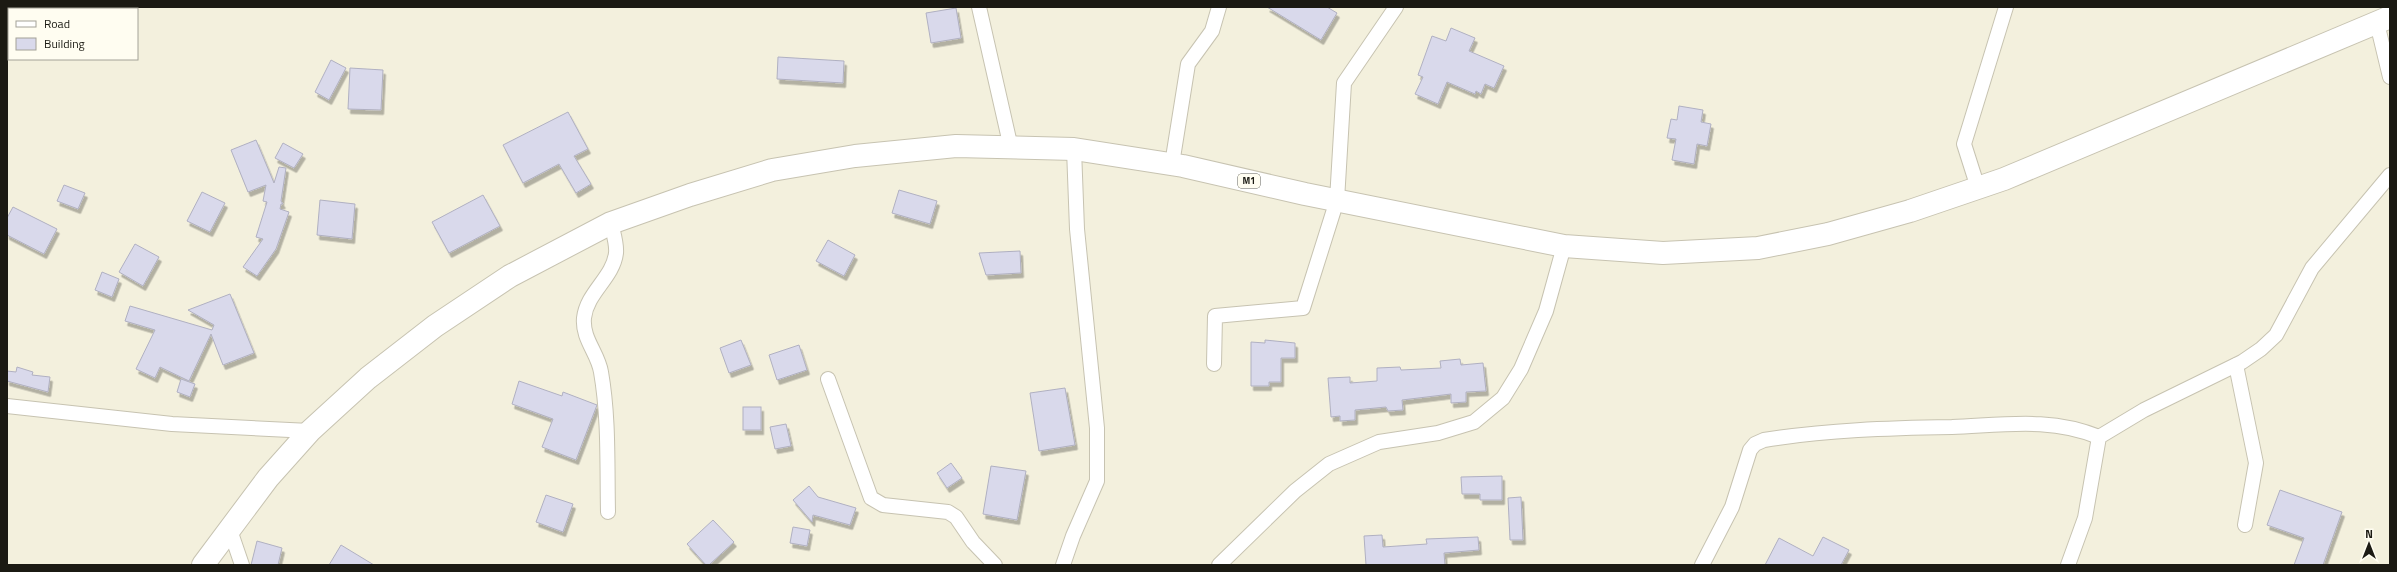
<svg xmlns="http://www.w3.org/2000/svg" width="2397" height="572" viewBox="0 0 2397 572" font-family="'Titillium Web',sans-serif">
<style>
.building{fill:#d9d9eb;stroke:#b0b0c1;filter:url(#shadow)}
.lines{fill:none;stroke-linecap:round;stroke-linejoin:round}
.street-casing{stroke:#c7c3b1;stroke-width:16}
.highway-casing{stroke:#c7c3b1;stroke-width:24}
.street{stroke:#fff;stroke-width:14}
.highway{stroke:#fff;stroke-width:22}
.labels{text-anchor:middle;stroke-width:3;stroke-linejoin:round;paint-order:stroke}
.shield{fill:#fffdf1;stroke:#5f5e56;stroke-width:1}
.shield-label{font-size:9px;font-weight:bold;fill:#1b1a13}
</style>
<defs>
<filter id="shadow"><feDropShadow dx="2.5" dy="4.5" stdDeviation="0" flood-color="#0004"/></filter>
</defs>
<rect width="100%" height="100%" fill="#f3f0dd"/>
<!-- building -->
<g class="building">
<polygon points="1267,7 1327,7 1337,13 1321,40"/>
<polygon points="956,8 961,38 931,43 926,13"/>
<polygon points="1451,28 1475,38 1469,51 1504,66 1494,88 1485,84 1481,94 1476,91 1475,94 1447,82 1438,104 1415,94 1423,77 1418,75 1432,36 1446,41"/>
<polygon points="778,57 844,61 843,83 777,79"/>
<polygon points="331,60 346,68 329,100 315,92"/>
<polygon points="350,68 383,70 381,110 348,109"/>
<polygon points="1679,106 1703,110 1701,122 1711,124 1707,146 1697,144 1694,164 1672,160 1676,139 1667,138 1671,119 1677,120"/>
<polygon points="568,112 588,149 574,156 591,184 576,193 559,164 523,183 503,145"/>
<polygon points="256,140 274,183 279,167 286,168 281,201 283,204 281,204 280,209 289,212 276,249 257,276 243,267 263,239 256,237 267,202 263,201 266,185 248,192 231,150"/>
<polygon points="283,143 303,154 294,168 275,158"/>
<polygon points="64,185 85,193 78,209 57,201"/>
<polygon points="899,190 937,201 930,224 892,213"/>
<polygon points="202,192 225,203 210,232 187,221"/>
<polygon points="483,195 500,226 449,253 432,222"/>
<polygon points="320,200 355,204 352,239 317,235"/>
<polygon points="13,207 57,229 44,254 7,235 7,218"/>
<polygon points="828,240 855,255 844,276 816,261"/>
<polygon points="135,244 159,257 143,286 119,272"/>
<polygon points="1020,251 1021,273 986,275 979,253"/>
<polygon points="102,272 119,279 112,297 95,290"/>
<polygon points="230,294 254,353 223,365 211,334 189,381 160,367 155,378 136,369 155,330 125,321 130,306 212,330 214,325 188,310"/>
<polygon points="741,340 751,365 729,373 720,348"/>
<polygon points="1265,340 1295,343 1295,358 1281,358 1281,382 1269,382 1269,386 1251,386 1251,342 1265,343"/>
<polygon points="799,345 807,370 777,380 769,355"/>
<polygon points="1460,359 1461,365 1483,363 1486,391 1466,392 1466,402 1451,403 1451,394 1402,400 1403,410 1388,411 1386,407 1355,410 1355,420 1340,421 1340,416 1331,417 1328,378 1350,377 1350,383 1377,381 1377,368 1400,367 1401,370 1441,368 1440,361"/>
<polygon points="17,367 33,372 32,375 50,377 48,392 7,381 7,371 16,372"/>
<polygon points="181,379 195,384 190,397 177,392"/>
<polygon points="519,381 562,396 563,392 597,405 576,460 542,447 553,419 512,404"/>
<polygon points="1065,388 1075,445 1039,451 1030,393"/>
<rect x="743" y="407" width="18" height="23"/>
<polygon points="786,424 791,446 775,449 770,427"/>
<polygon points="951,463 962,478 947,488 937,473"/>
<polygon points="991,466 1026,471 1017,520 983,514"/>
<polygon points="1502,476 1502,500 1480,500 1480,494 1462,494 1461,477"/>
<polygon points="809,486 818,497 856,508 850,525 813,515 812,522 793,500"/>
<polygon points="2280,490 2342,512 2323,565 2294,565 2304,538 2267,525"/>
<polygon points="546,495 573,504 563,532 536,522"/>
<polygon points="1521,497 1523,540 1510,540 1508,498"/>
<polygon points="713,520 734,542 709,565 706,565 687,544"/>
<polygon points="793,527 810,530 807,546 790,543"/>
<polygon points="1382,535 1383,547 1427,544 1426,539 1478,537 1479,550 1444,553 1445,565 1366,565 1364,536"/>
<polygon points="1823,537 1849,550 1841,565 1765,565 1779,538 1813,556"/>
<polygon points="257,541 282,548 278,565 251,565"/>
<polygon points="341,545 374,565 329,565"/>
</g>
<g class="lines">
<defs>
<g id="street">
<polyline points="979,7 1011,148"/>
<polyline points="2377,23 2390,77"/>
<polyline points="1172,164 1188,64 1212,31 1219,7"/>
<polyline points="1978,188 1964,144 2006,7"/>
<polyline points="1214,364 1215,316 1303,308 1337,200 1344,83 1396,7"/>
<polyline points="2236,365 2256,463 2245,525"/>
<polyline points="828,379 871,498 883,505 948,512 956,517 973,542 995,565"/>
<polyline points="7,406 172,424 310,431"/>
<path d="M 608,512 C 607,465 609,418 601,372 C 598,353 582,339 584,318 C 587,292 613,278 616,253 C 617,244 613,232 611,223"/>
<polyline points="229,527 242,565"/>
<polyline points="1063,565 1073,536 1097,481 1097,428 1077,229 1074,149"/>
<polyline points="1219,565 1295,491 1329,464 1379,442 1438,433 1474,422 1503,398 1521,369 1546,311 1564,246"/>
<path d="M 1702,565 L 1732,507 L 1750,450 L 1755,444 L 1764,440 C 1826,430 1889,428 1952,427 C 2004,425 2051,417 2099,437"/>
<polyline points="2068,565 2085,518 2099,437 2144,410 2242,362 2261,349 2276,335 2312,268 2390,175"/>
</g>
<polyline id="highway" points="203,565 268,478 310,431 368,378 435,326 510,276 611,223 690,195 772,170 855,156 956,146 1074,149 1183,166 1305,194 1564,246 1663,253 1758,248 1828,234 1910,211 2004,179 2390,17"/>
</defs>
<!-- street casing -->
<use href="#street" class="street-casing"/>
<!-- highway casing -->
<use href="#highway" class="highway-casing"/>
<!-- street -->
<use href="#street" class="street"/>
<!-- highway -->
<use href="#highway" class="highway"/>
</g>
<g class="labels">
<!-- shield labels -->
<rect class="shield" x="1238" y="174" width="22" height="14" rx="3"/>
<g class="shield-label">
<text x="1249" y="184">M1</text>
</g>
</g>
<!-- border -->
<rect width="2397" height="572" fill="none" stroke="#1b1a13" stroke-width="16"/>
<!-- legend -->
<rect x="8" y="8" width="130" height="52" fill="#fffdf1" stroke="#a4a298"/>
<rect x="16" y="21" width="20" height="6" fill="#ffffff" stroke="#a4a298"/>
<text x="44" y="28" font-size="12" fill="#1b1a13">Road</text>
<rect x="16" y="38" width="20" height="12" fill="#d9d9eb" stroke="#a4a298"/>
<text x="44" y="48" font-size="12" fill="#1b1a13">Building</text>
<!-- north arrow -->
<g transform="translate(2369 544)" stroke="#fffdf1" stroke-width="3" paint-order="stroke">
<path d="M0-3L7 15L0 10L-7 15Z" fill="#1b1a13"/>
<text y="-6" font-size="11" font-weight="bold" text-anchor="middle" fill="#1b1a13">N</text>
</g>
</svg>
